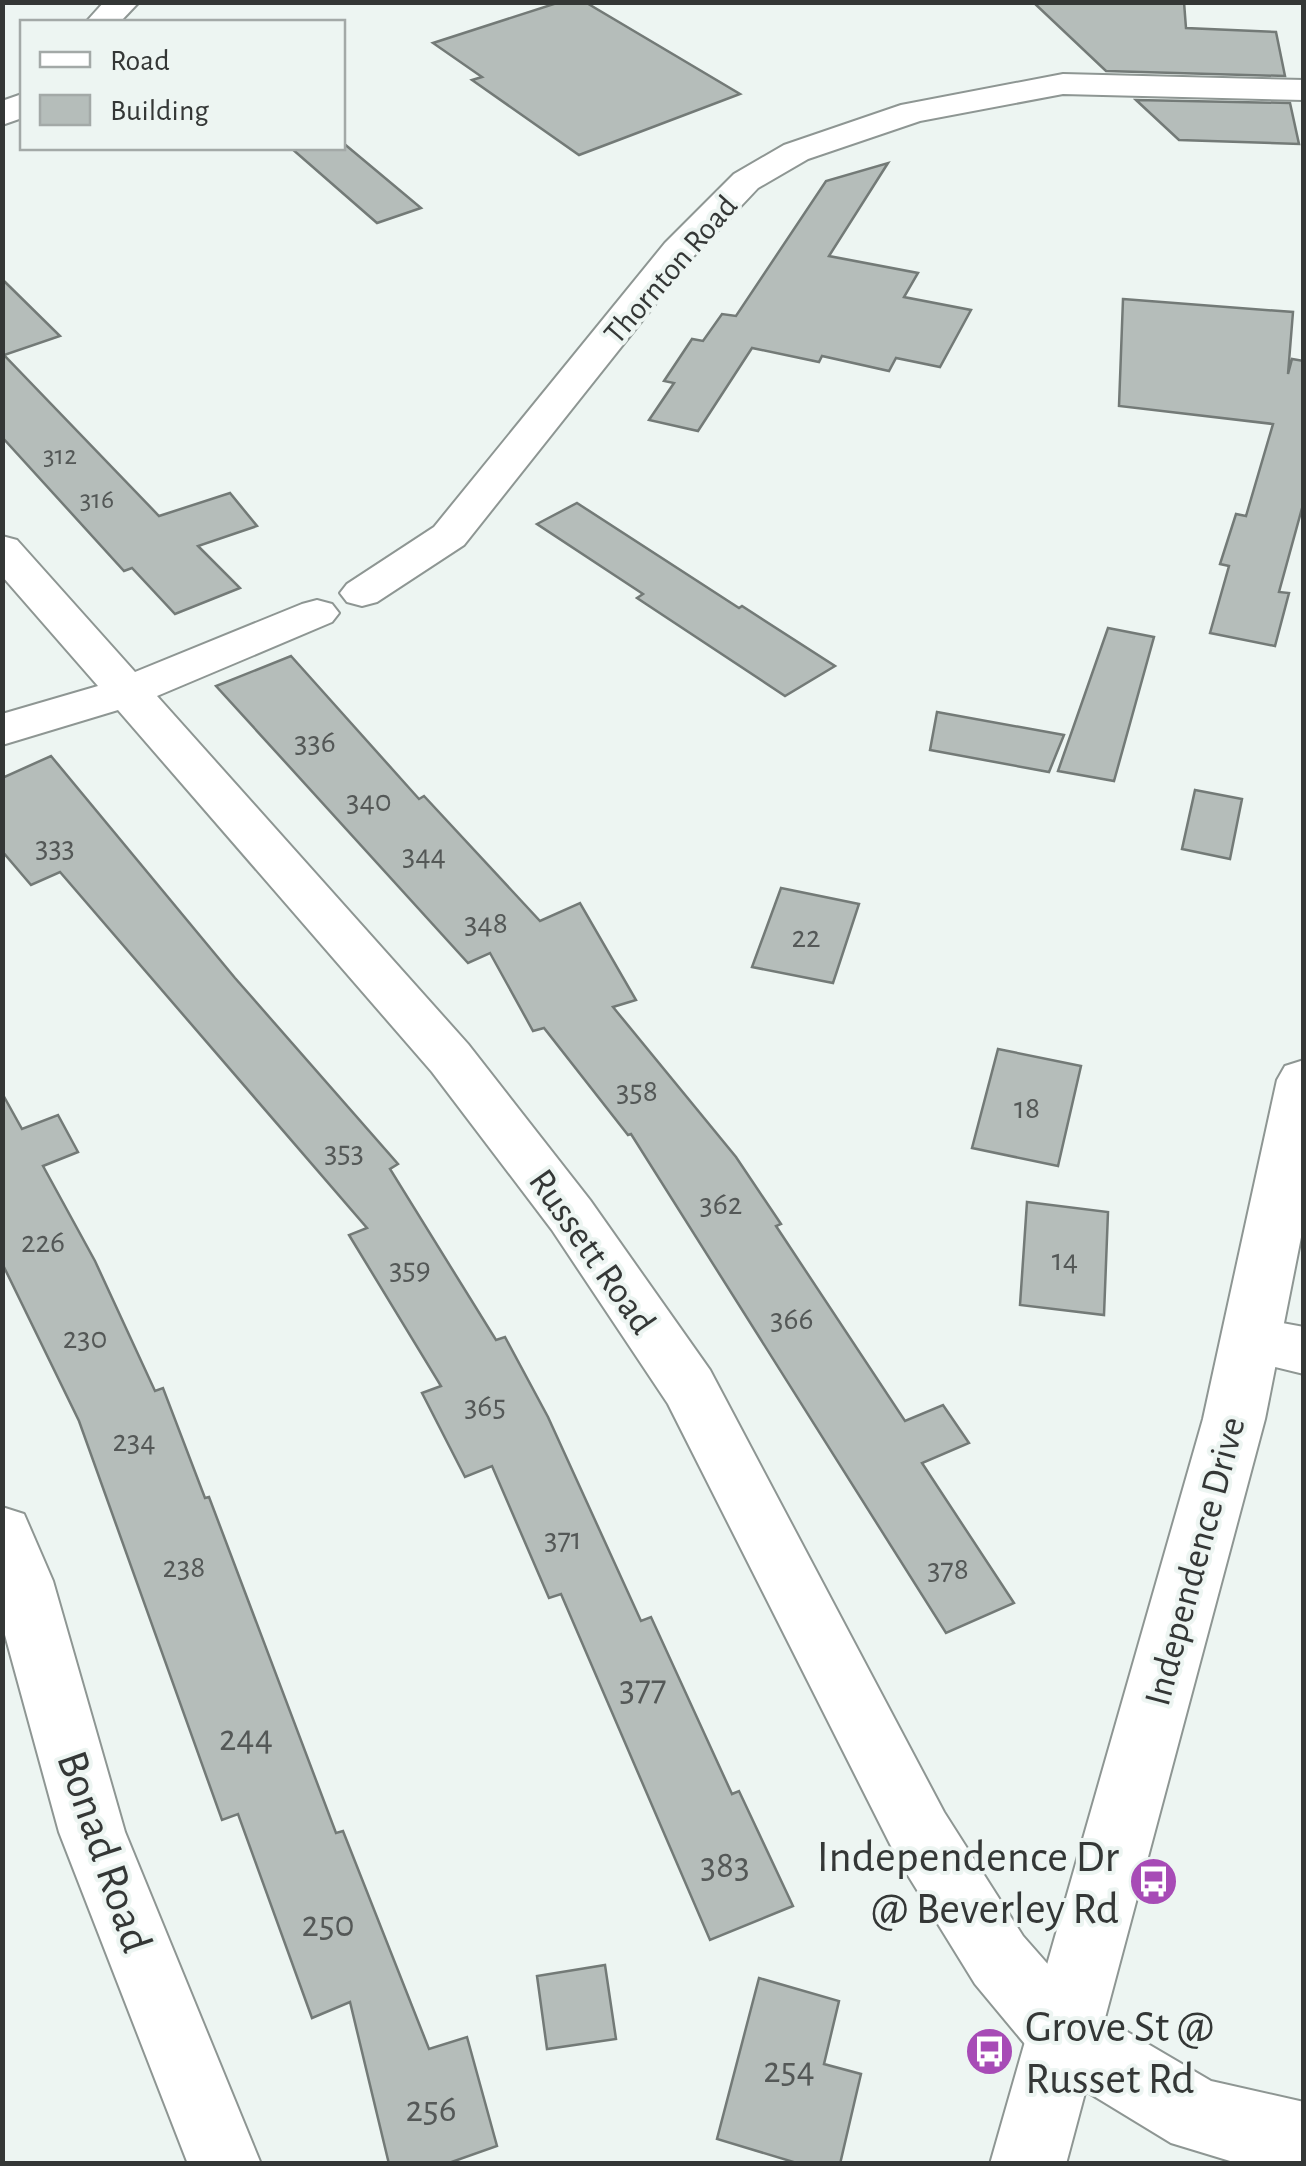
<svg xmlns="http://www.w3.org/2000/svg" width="1306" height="2166" viewBox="0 0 1306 2166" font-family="'Alegreya Sans',sans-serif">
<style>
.building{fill:#b5bdba;stroke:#737a77;stroke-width:2.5}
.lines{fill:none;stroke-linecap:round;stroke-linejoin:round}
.minor-casing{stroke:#8e9693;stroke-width:4}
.tertiary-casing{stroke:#8e9693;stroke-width:4}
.secondary-casing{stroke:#8e9693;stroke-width:4}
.minor{fill:#fff;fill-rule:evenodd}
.tertiary{fill:#fff;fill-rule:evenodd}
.secondary{fill:#fff;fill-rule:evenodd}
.labels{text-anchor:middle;stroke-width:8;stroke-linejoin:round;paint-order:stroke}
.far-number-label{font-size:28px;fill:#545857}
.far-street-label{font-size:32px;fill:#343736;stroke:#edf5f2}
.number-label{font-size:32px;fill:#545857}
.street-label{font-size:38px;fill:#343736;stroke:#edf5f2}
.near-number-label{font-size:38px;fill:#545857}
.near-street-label{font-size:45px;fill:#343736;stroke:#edf5f2}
.near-poi-label{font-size:45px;fill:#343736;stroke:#edf5f2;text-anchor:end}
</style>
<rect width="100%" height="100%" fill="#edf5f2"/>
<!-- building -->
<g class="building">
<polygon points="560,2 585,2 740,94 579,155 472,80 482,77 433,43"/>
<polygon points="1033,2 1184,2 1186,28 1276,32 1285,76 1106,71"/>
<polygon points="1136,100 1290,103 1299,144 1179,140"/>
<polygon points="342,142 421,208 377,223 291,148 342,148"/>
<polygon points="888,163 829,256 918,273 904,297 971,310 940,367 896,358 889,371 822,356 819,362 752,348 698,431 649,420 674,383 664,381 692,339 703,341 722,314 736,316 826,181"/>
<polygon points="2,279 60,336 4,355 159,516 230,493 257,526 198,546 240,588 175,614 132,568 124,571 2,437"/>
<polygon points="1123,299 1293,312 1288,374 1292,359 1304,361 1304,501 1279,592 1289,593 1275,646 1210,633 1229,566 1220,564 1236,514 1246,516 1273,424 1119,406"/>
<polygon points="577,503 739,608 742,606 835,666 785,696 637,598 643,594 537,524"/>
<polygon points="1108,628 1154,637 1114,781 1058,771"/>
<polygon points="291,656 419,799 424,796 540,921 580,903 636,1000 613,1007 736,1157 781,1224 776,1226 905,1421 943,1405 969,1443 922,1463 1014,1603 946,1633 631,1134 628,1135 544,1028 533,1031 490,953 468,963 216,686"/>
<polygon points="937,712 1064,735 1049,772 930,750"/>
<polygon points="51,756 235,978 398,1164 390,1169 496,1340 505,1337 548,1417 641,1621 651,1617 732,1794 739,1791 793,1906 710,1940 561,1594 549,1598 492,1466 465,1477 422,1393 441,1386 349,1235 367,1228 60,872 31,885 2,851 2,778"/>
<polygon points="1195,790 1242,799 1230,859 1182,849"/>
<polygon points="781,888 859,904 833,983 752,967"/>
<polygon points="998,1049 1081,1066 1058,1166 972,1148"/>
<polygon points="2,1093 22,1129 58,1115 78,1152 43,1166 95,1261 155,1391 163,1388 205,1498 209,1497 336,1833 343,1831 429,2049 467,2037 497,2146 446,2164 389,2164 350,2002 312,2018 238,1814 222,1820 79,1421 2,1263"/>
<polygon points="1027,1202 1108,1212 1104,1315 1020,1305"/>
<polygon points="605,1965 616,2039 547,2049 537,1976"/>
<polygon points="759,1978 839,2001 824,2064 861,2074 840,2164 800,2164 717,2139"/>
</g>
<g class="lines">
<defs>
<g id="minor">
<polygon points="104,2 139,2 120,22 86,22"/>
<polygon points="1063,74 1304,80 1304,100 1063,94 920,121 808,159 758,188 691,259 464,545 377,602 362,606 347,602 340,593 347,584 434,527 665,243 734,174 784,145 901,105"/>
<polygon points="22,94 22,118 2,125 2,101"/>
<polygon points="2,536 17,540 135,672 302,604 317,600 332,604 339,613 332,622 157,696 468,1044 590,1200 710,1370 944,1812 1023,1936 1089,2011 1099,2036 1089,2061 1064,2071 1039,2061 975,1984 896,1856 668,1404 552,1230 432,1072 118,710 2,745 2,714 98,686 2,576"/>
<polygon points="1250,1317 1304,1327 1304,1374 1230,1356 1221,1340 1230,1324"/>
<polygon points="2,1507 24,1514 53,1581 125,1832 261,2164 188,2164 59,1832 2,1624"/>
</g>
<polygon id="tertiary" points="1064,1999 1090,2010 1211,2081 1304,2102 1304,2164 1240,2164 1171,2143 1038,2062 1027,2036 1038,2010"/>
<polygon id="secondary" points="1304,1060 1304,1222 1265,1419 1066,2164 990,2164 1203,1419 1277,1080 1285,1066"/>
</defs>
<!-- minor casing -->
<use href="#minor" class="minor-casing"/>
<!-- tertiary casing -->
<use href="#tertiary" class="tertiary-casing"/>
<!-- secondary casing -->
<use href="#secondary" class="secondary-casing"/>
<!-- minor -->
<use href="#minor" class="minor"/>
<!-- tertiary -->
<use href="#tertiary" class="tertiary"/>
<!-- secondary -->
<use href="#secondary" class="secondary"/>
</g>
<!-- icons -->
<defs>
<symbol id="bus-disc" viewBox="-11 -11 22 22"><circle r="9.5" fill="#a74bb6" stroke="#edf5f2"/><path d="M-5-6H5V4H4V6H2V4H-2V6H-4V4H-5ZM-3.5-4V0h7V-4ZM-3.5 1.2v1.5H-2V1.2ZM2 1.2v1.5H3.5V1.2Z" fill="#fff"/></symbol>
</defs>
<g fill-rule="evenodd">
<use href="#bus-disc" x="1126" y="1854" width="55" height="55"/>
<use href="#bus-disc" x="962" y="2024" width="55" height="55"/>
</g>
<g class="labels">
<!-- far-number labels -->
<g class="far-number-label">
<text x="60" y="464">312</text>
<text x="97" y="508">316</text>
</g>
<!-- far-street labels -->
<g class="far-street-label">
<text transform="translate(670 269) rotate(-49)" y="11">Thornton Road</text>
</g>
<!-- number labels -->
<g class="number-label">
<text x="315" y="752">336</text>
<text x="369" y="811">340</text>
<text x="55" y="857">333</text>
<text x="424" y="865">344</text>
<text x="486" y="933">348</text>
<text x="806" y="947">22</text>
<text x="637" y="1101">358</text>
<text x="1027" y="1118">18</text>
<text x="344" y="1162">353</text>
<text x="721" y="1214">362</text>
<text x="43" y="1252">226</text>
<text x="1065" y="1270">14</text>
<text x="410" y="1279">359</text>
<text x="792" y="1329">366</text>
<text x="85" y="1348">230</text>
<text x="485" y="1416">365</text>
<text x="134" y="1451">234</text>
<text x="563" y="1549">371</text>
<text x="184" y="1577">238</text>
<text x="948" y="1579">378</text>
</g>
<!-- street labels -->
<g class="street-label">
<text transform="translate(593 1251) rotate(55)" y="13">Russett Road</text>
<text transform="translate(1194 1561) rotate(-75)" y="13">Independence Drive</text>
</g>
<!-- near-number labels -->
<g class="near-number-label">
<text x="643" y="1700">377</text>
<text x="246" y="1750">244</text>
<text x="725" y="1877">383</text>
<text x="328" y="1936">250</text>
<text x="789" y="2082">254</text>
<text x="431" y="2121">256</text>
</g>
<!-- near-street labels -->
<g class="near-street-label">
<text transform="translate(106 1851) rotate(71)" y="16">Bonad Road</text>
</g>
<!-- near-poi labels -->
<g class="near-poi-label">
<text x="1119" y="1871">Independence Dr<tspan x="1119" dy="52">@ Beverley Rd</tspan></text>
<text x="1025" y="2041" text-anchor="start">Grove St @<tspan x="1025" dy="52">Russet Rd</tspan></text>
</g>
</g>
<!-- border -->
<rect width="1306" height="2166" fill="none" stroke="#343736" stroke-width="10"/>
<!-- legend -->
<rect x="20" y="20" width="325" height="130" fill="#edf5f2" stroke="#a3a9a7" stroke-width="2.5"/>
<rect x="40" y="52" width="50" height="15" fill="#ffffff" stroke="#a3a9a7" stroke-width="2.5"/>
<text x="110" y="70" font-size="30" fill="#343736">Road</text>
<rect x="40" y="95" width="50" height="30" fill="#b5bdba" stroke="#a3a9a7" stroke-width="2.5"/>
<text x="110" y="120" font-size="30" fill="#343736">Building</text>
</svg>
